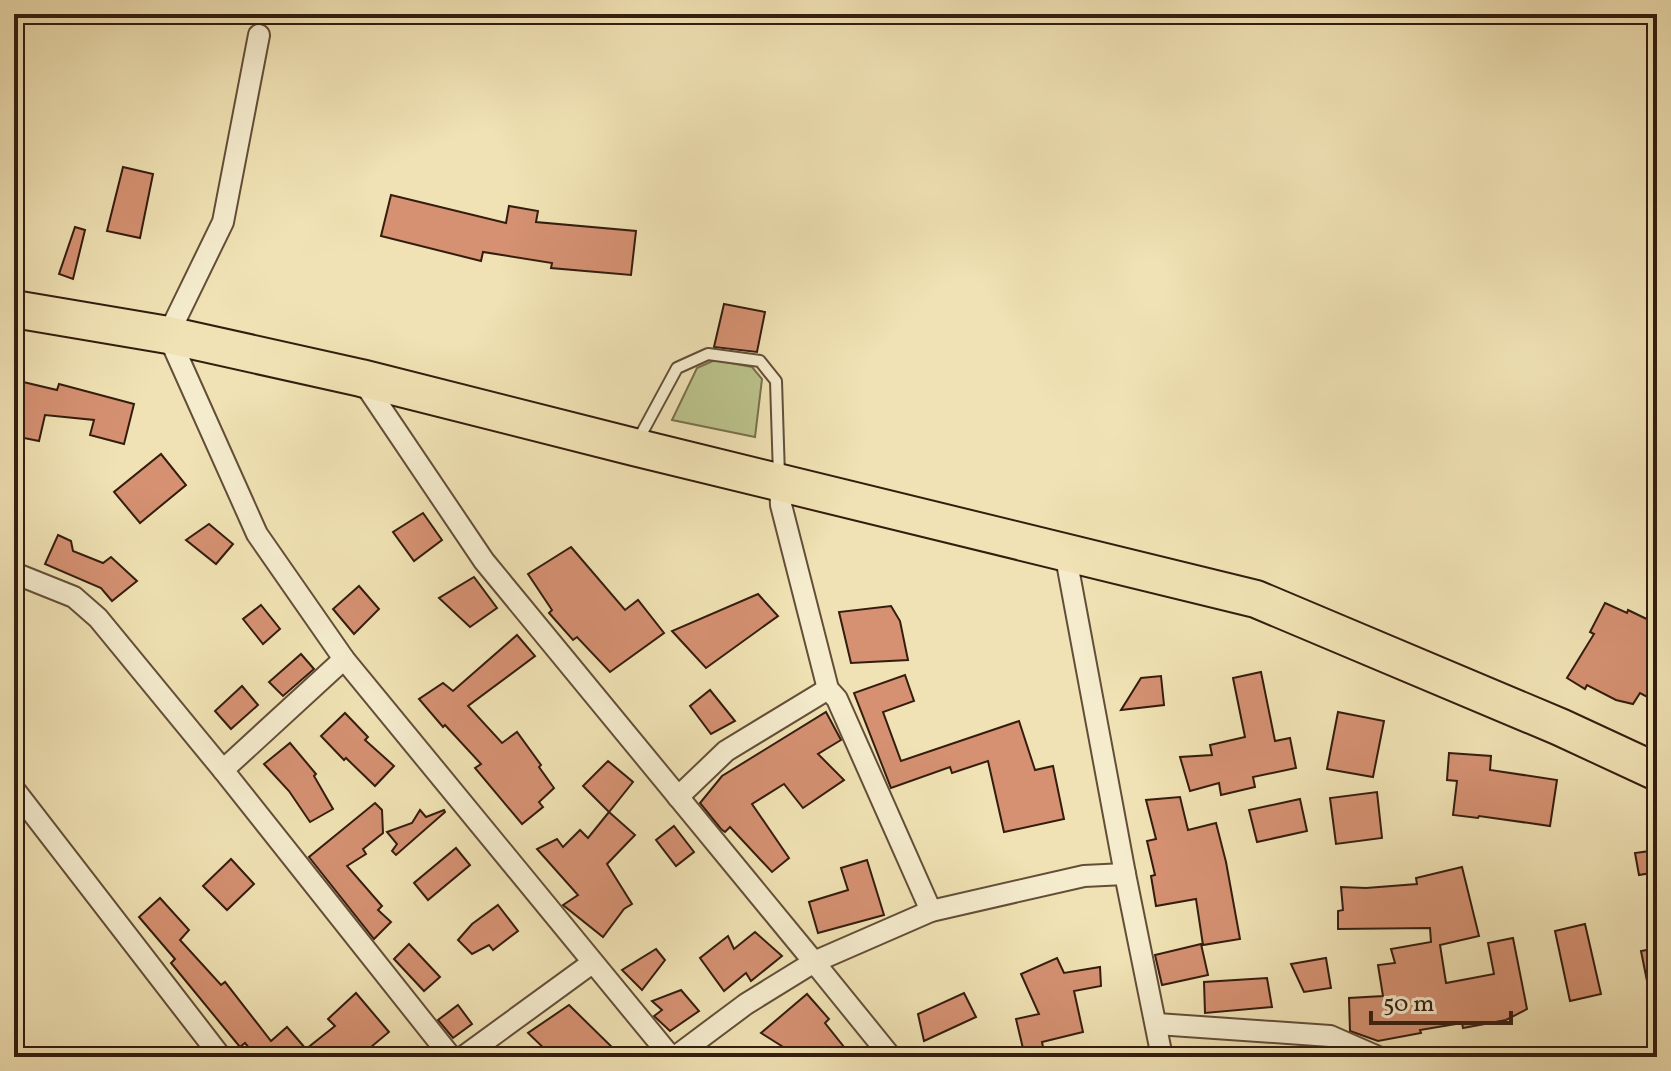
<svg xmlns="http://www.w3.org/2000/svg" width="1671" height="1071" viewBox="0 0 1671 1071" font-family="Vollkorn,serif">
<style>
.green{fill:#bbc38c;stroke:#78704d;stroke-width:2}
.building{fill:#d59172;stroke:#341c0e;stroke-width:2}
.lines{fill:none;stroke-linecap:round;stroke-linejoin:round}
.lane-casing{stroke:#634e38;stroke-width:14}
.street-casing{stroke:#634e38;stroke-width:24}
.highway-casing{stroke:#341c0e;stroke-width:40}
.lane{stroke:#f5ecce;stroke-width:10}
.street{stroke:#f5ecce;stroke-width:20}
.highway{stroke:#f0e2b4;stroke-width:36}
</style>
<rect width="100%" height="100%" fill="#f0e2b4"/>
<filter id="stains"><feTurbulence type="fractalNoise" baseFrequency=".0025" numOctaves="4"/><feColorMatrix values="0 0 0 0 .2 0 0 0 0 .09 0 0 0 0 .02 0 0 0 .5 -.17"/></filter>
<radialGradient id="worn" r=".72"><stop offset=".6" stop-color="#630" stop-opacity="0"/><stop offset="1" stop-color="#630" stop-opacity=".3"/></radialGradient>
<!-- green -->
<polygon class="green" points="715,360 752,367 762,379 755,437 672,420 697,368"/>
<!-- building -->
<g class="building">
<polygon points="123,167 153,174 140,238 107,231"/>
<polygon points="391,195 506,223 509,206 538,211 536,222 636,231 631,275 551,268 552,263 483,252 481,261 381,236"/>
<polygon points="75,227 85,230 73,279 59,274"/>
<polygon points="724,304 765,312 757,352 714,347"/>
<polygon points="19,381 57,390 59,384 134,404 124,444 90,435 94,420 45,415 39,441 14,436 14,402"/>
<polygon points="161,454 186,485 140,523 114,492"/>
<polygon points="423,513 442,540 414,561 393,532"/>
<polygon points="209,524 233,544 216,564 186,540"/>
<polygon points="58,535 71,541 73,551 103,563 111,557 137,581 112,601 101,588 45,564"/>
<polygon points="571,547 625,610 638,600 664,633 610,672 577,637 573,640 549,613 552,610 528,574"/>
<polygon points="474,577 497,608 470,627 439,598"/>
<polygon points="359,586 379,609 354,634 333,609"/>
<polygon points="758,594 778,616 706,668 672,631"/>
<polygon points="1605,603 1627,613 1628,610 1657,624 1657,656 1647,680 1657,685 1657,702 1640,693 1633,704 1616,700 1587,685 1585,689 1567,678 1594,634 1590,632"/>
<polygon points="261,605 280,629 263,644 243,619"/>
<polygon points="891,606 900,621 908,660 851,663 839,612"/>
<polygon points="517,635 535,656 468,706 502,743 517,732 541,765 539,767 554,788 539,802 543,807 522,824 475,768 481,764 445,725 443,727 419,699 443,683 453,691"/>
<polygon points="301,654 314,669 283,696 269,682"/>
<polygon points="1261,672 1275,741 1290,738 1296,768 1253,777 1255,787 1221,795 1219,783 1190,791 1180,757 1212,755 1210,745 1245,737 1233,678"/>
<polygon points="905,675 914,701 883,712 901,761 1019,721 1035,770 1053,766 1064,819 1004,832 988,761 952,773 950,767 891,788 854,693"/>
<polygon points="1161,676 1164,705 1121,710 1141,678"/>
<polygon points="242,686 258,705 231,729 215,711"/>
<polygon points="710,690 735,721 711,734 690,706"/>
<polygon points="826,712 841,740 818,754 844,780 803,808 784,784 752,804 789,858 772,872 730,827 725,832 721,829 700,803 722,776"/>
<polygon points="1338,712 1384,721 1373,777 1327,769"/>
<polygon points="345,713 368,737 365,740 394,766 375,786 346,758 344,760 321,736"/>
<polygon points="290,743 316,774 314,776 333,809 310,822 289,791 264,764"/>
<polygon points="1449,753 1491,756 1490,770 1557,780 1550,826 1479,816 1478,818 1453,815 1457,781 1447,780"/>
<polygon points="608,761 633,782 609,812 583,786"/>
<polygon points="1377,792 1382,838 1336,844 1330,798"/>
<polygon points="1180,797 1188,830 1216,823 1226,862 1240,939 1203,945 1196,899 1156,906 1151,876 1155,875 1147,841 1156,839 1146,800"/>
<polygon points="1300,799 1307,831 1257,842 1249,810"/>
<polygon points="375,803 382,810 383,833 363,849 366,854 347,866 382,906 378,910 391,922 374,939 309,857"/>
<polygon points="420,810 426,817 444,810 445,812 396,855 392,851 397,844 387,832 412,823"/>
<polygon points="609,812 635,835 607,864 632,904 624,909 603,937 563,905 578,895 537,849 557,839 563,847 580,830 588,838"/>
<polygon points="674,826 694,852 676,866 656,840"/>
<polygon points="456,848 470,865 428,900 414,883"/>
<polygon points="1657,850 1657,872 1639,875 1635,853"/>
<polygon points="231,859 254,884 227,910 203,886"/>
<polygon points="867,860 884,915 818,933 809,902 848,890 841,868"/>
<polygon points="1462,867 1479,936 1440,945 1446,983 1494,974 1488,943 1513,938 1527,1009 1506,1020 1463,1028 1462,1023 1420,1030 1421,1033 1378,1041 1350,1031 1349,998 1383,996 1378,965 1395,963 1391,949 1431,942 1430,928 1338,929 1338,911 1343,910 1341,887 1366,888 1417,884 1416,878"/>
<polygon points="160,898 189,930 180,940 221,985 225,982 271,1041 287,1027 306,1049 335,1026 328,1019 356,993 389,1032 359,1057 253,1057 255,1055 245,1043 240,1047 171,963 175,959 139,917"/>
<polygon points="498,905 518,931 493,950 489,945 472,954 458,940 472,924"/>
<polygon points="1585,924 1601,994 1570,1001 1555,931"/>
<polygon points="755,932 782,956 751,981 746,973 724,991 700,958 728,936 734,949"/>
<polygon points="409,944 440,977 424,991 394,959"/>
<polygon points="1201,944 1208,975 1162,985 1155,955"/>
<polygon points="1657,948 1657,995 1650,996 1641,951"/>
<polygon points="656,949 665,960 642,990 622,970"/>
<polygon points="1057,958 1064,973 1100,967 1101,986 1074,991 1083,1032 1042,1042 1045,1057 1025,1057 1016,1019 1039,1014 1021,974"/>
<polygon points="1326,958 1331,988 1304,992 1291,964"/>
<polygon points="1267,978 1272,1007 1205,1013 1204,982"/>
<polygon points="681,990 699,1011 670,1031 654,1016 662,1010 652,1001"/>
<polygon points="964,993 976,1017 924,1041 918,1014"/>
<polygon points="807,994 829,1019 825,1023 852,1057 808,1057 801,1049 796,1055 761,1033"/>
<polygon points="458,1005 472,1024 453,1038 438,1020"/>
<polygon points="569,1005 622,1057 553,1057 528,1033"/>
</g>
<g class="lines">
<defs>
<polyline id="lane" points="637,442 677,368 708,354 760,361 776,381 779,476"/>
<g id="street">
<polyline points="259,35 223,222 168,335 257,534 344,659 671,1057"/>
<polyline points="362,380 484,561 814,962 931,911 1084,876 1125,874"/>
<polyline points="780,483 781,505 828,689 837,699 931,911"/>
<polyline points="1065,552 1125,874 1162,1057"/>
<polyline points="14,573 74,597 98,618 223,770 451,1057"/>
<polyline points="223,770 344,659"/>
<polyline points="14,789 221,1057"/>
<polyline points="678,797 726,751 828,689"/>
<polyline points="1157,1024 1330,1036 1378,1057"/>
<polyline points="463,1057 592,963"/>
<polyline points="675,1057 746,1004 814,962 891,1057"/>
</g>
<polyline id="highway" points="14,309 168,335 361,378 634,447 1256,599 1560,727 1657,772"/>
</defs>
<!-- lane casing -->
<use href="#lane" class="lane-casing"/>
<!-- street casing -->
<use href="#street" class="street-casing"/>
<!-- highway casing -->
<use href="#highway" class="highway-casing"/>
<!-- lane -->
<use href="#lane" class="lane"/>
<!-- street -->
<use href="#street" class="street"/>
<!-- highway -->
<use href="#highway" class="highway"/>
</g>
<!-- margin -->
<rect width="1671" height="1071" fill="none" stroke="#f0e2b4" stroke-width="48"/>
<rect x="16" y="16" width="1639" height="1039" fill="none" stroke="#341c0e" stroke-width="4"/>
<rect x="24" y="24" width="1623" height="1023" fill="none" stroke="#341c0e" stroke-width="2"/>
<!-- scale -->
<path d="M1371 1011v12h140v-12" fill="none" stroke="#341c0e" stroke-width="4"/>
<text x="1383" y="1011" font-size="24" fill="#341c0e" stroke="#f5ecce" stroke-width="6" paint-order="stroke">50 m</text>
<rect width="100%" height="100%" filter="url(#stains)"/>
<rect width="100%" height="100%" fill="url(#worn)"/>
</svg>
